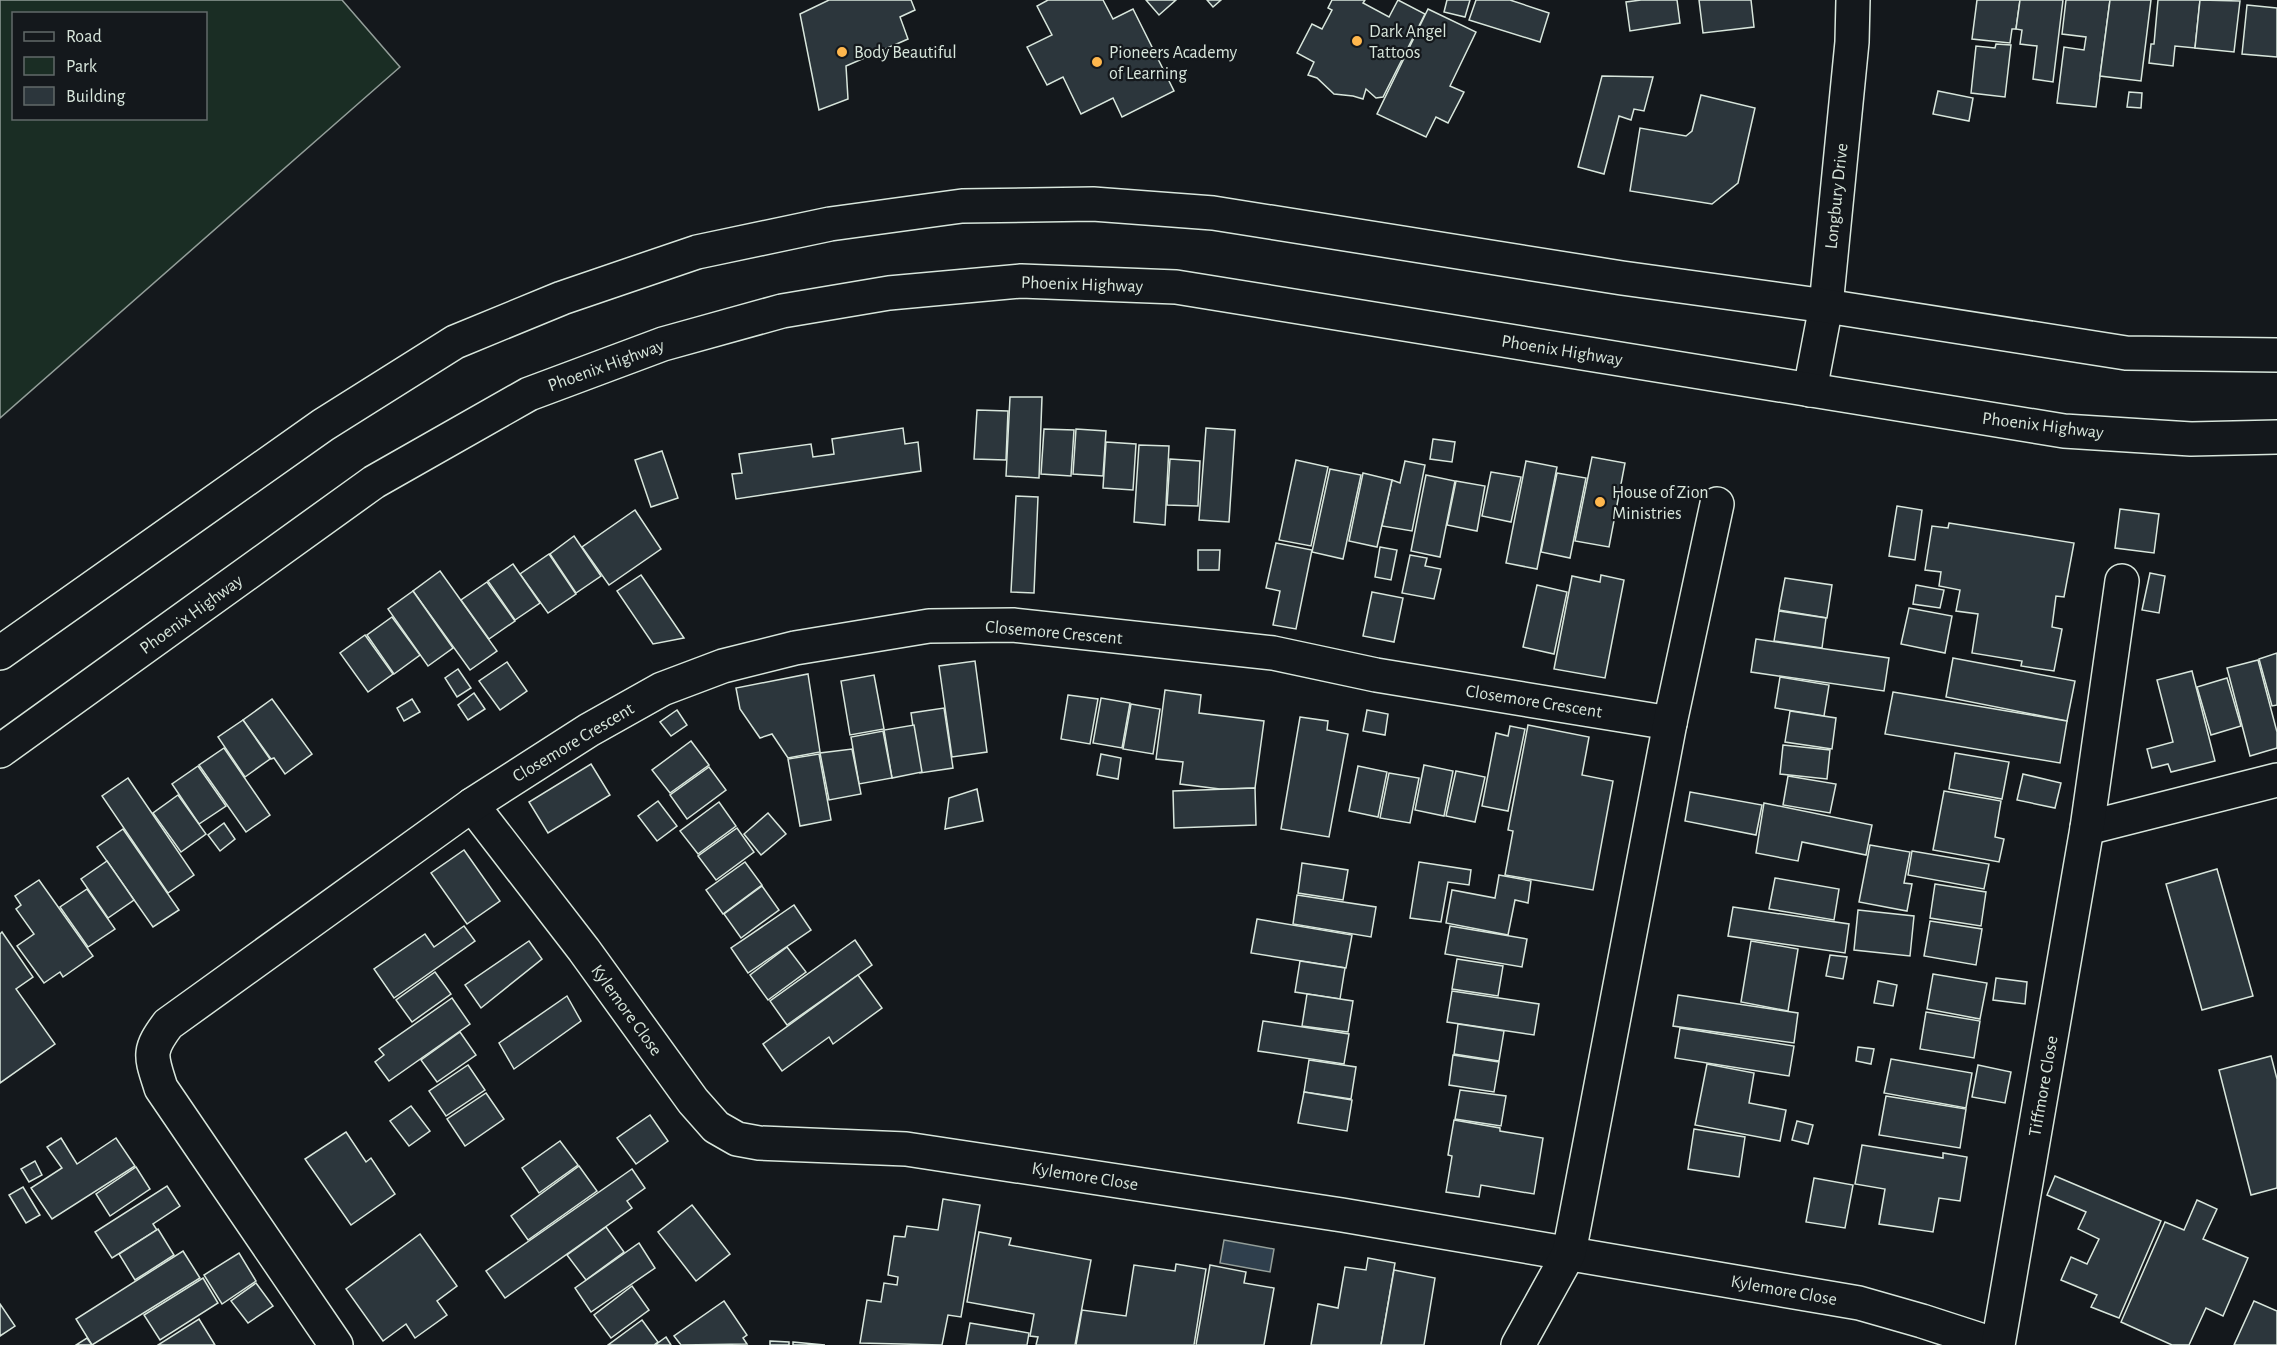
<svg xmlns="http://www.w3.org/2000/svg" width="2277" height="1345" viewBox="0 0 2277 1345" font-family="'Alegreya Sans',sans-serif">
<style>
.green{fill:#1a2d24;stroke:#939e99;stroke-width:1.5;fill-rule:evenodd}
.water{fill:#2f3f4d;stroke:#939e99;stroke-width:1.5}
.building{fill:#2c363c;stroke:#d8e6dc;stroke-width:1.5}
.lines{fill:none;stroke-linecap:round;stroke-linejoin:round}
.street-casing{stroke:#d8e6dc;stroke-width:36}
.secondary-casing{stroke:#d8e6dc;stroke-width:36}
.street{stroke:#14181c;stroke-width:33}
.secondary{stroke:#14181c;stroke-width:33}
.poi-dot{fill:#ffb74d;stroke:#14181c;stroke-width:2}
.labels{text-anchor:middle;stroke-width:4.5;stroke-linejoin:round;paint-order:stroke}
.poi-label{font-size:18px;fill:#d8e6dc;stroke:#14181c;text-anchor:start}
.street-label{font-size:18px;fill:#d8e6dc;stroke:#14181c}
</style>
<rect width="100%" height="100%" fill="#14181c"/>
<!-- green -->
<path class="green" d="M 0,0 L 342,0 L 400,67 L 0,418 ZM 14,14 L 206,14 L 206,118 L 14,118 Z"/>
<!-- water -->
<polygon class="water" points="1224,1240 1274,1249 1270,1272 1220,1263"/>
<!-- building -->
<g class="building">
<polygon points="829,0 911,0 915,10 900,17 908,39 846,66 848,99 819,110 800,14"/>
<polygon points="1048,0 1103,0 1113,19 1133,9 1174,91 1122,117 1113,98 1081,114 1063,77 1047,85 1027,47 1052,35 1037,6"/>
<polygon points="1146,0 1176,0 1159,15"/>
<polygon points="1207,0 1221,0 1213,7"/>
<polygon points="1332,0 1365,0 1363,3 1389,17 1398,0 1425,14 1383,97 1376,98 1366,89 1363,99 1353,96 1334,94 1317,78 1308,75 1314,62 1297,53 1312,24 1322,29 1332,10 1328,8"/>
<polygon points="1447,0 1470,0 1465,17 1444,12"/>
<polygon points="1476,0 1510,0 1549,13 1540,42 1469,20"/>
<polygon points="1641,0 1677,0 1680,23 1630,31 1626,2"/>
<polygon points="1699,0 1751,0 1754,27 1703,33"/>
<polygon points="1977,0 2020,0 2016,29 2012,29 2010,43 1972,39"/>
<polygon points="2020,0 2063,0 2053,82 2033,79 2037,46 2020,44 2022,30 2016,29"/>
<polygon points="2066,0 2110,0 2096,107 2057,103 2064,47 2084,50 2086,37 2062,34"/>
<polygon points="2110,0 2151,0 2141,81 2100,76"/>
<polygon points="2158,0 2200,0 2195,48 2175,46 2173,66 2149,63 2151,44 2154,44"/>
<polygon points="2200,0 2240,1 2234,52 2195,48"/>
<polygon points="2247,5 2277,8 2277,57 2242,54"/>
<polygon points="1428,9 1476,32 1450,86 1464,92 1448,123 1436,117 1426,137 1377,114"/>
<polygon points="1996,44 2011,45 2005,97 1971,93 1976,46 1995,48"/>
<polygon points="1602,76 1653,77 1644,111 1634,109 1631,120 1619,116 1604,174 1578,167"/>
<polygon points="1938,91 1973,98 1969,121 1933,114"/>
<polygon points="2129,92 2142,93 2141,108 2127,107"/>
<polygon points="1701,95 1755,108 1738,183 1712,204 1630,191 1640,128 1686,136 1692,131"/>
<polygon points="1010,397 1042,397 1039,478 1006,476"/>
<polygon points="977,410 1008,411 1006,460 974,459"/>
<polygon points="903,428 905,444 918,442 921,471 736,499 732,474 742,473 739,454 811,444 813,457 834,454 832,439"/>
<polygon points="1206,428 1235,430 1229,522 1199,520"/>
<polygon points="1044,429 1074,430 1071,476 1041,474"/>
<polygon points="1076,429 1106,431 1103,476 1073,474"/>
<polygon points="1433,439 1455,442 1452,462 1430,459"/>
<polygon points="1106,442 1136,444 1133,490 1103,488"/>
<polygon points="1139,445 1169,446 1165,525 1134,522"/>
<polygon points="662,451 678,498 651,507 635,460"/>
<polygon points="1592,457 1625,463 1609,547 1575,541"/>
<polygon points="1170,459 1200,461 1198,506 1167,505"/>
<polygon points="1296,460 1328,467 1311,546 1279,540"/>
<polygon points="1405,461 1425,465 1412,531 1382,526 1392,480 1400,483"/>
<polygon points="1526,461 1557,467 1537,569 1506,563"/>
<polygon points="1330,469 1361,475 1343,559 1312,552"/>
<polygon points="1491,472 1521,477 1511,522 1482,516"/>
<polygon points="1363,473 1392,480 1377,547 1349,541"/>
<polygon points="1557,473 1586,478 1570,558 1541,552"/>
<polygon points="1426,475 1455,481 1440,557 1411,551"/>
<polygon points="1456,481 1485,486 1477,531 1447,525"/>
<polygon points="1016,496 1038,497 1034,593 1011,592"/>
<polygon points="1897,506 1922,510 1915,560 1889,556"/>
<polygon points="2120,509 2159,514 2154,553 2115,548"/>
<polygon points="635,510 661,549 609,585 582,547"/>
<polygon points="1949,523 2074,543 2064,597 2056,596 2052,627 2062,629 2054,671 2021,666 2022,661 1972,653 1978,614 1956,611 1960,590 1939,586 1941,572 1925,570 1932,526 1948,528"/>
<polygon points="574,536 601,576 576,593 550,554"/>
<polygon points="1276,543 1312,550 1296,629 1273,625 1280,591 1266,588"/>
<polygon points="1380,547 1397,550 1391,580 1375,577"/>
<polygon points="1198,550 1220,550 1219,570 1198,570"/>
<polygon points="549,554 576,594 548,613 520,574"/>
<polygon points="1410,555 1427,558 1425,566 1441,569 1434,599 1402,593"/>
<polygon points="513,564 540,603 515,620 488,581"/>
<polygon points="440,571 497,651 470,670 413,591"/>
<polygon points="2150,573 2165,576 2159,613 2142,610"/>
<polygon points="641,575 684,638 653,644 617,591"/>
<polygon points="1601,575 1624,580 1605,678 1554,669 1572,576 1600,582"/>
<polygon points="1785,578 1832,585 1827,618 1779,610"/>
<polygon points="487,582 515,621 489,639 461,600"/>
<polygon points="1537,585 1567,592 1554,654 1523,647"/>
<polygon points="1916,585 1944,590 1940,608 1913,604"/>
<polygon points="413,591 453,648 428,666 388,609"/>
<polygon points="1372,592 1403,598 1394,642 1363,636"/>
<polygon points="1909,608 1952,616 1945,653 1901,644"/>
<polygon points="1779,611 1826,618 1822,648 1774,641"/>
<polygon points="392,617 420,655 394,674 367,635"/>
<polygon points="365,635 393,674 368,692 340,653"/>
<polygon points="1756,639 1889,658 1884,691 1751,672"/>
<polygon points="2277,653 2277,705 2272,706 2259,659"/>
<polygon points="1953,658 2075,681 2067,721 1946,697"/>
<polygon points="2258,660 2277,732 2277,748 2250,756 2227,668"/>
<polygon points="975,661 987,752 952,757 939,666"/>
<polygon points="507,662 527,691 500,710 479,681"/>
<polygon points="458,669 471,688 457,697 445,678"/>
<polygon points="2192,671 2215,761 2171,772 2168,764 2152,768 2147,749 2173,742 2157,680"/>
<polygon points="808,674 820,752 788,758 772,734 760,738 740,709 736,688"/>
<polygon points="874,675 884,729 850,735 841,681"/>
<polygon points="1780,677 1829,685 1824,716 1775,708"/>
<polygon points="2227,678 2241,726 2211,735 2197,687"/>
<polygon points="1165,690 1201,695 1199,713 1264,721 1255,788 1220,789 1180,784 1183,762 1156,759"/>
<polygon points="1893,692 2067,721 2060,763 1885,734"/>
<polygon points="474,693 485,709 468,720 458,705"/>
<polygon points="1068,695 1098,699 1090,744 1061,739"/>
<polygon points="1101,698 1130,703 1122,748 1093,743"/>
<polygon points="272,699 312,754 285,774 274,758 271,759 243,720"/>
<polygon points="412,699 420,712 404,721 397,708"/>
<polygon points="1131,704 1160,709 1153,754 1123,749"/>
<polygon points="944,708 953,768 920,773 911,713"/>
<polygon points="677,710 687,725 671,736 660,722"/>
<polygon points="1367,710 1388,714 1385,735 1363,731"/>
<polygon points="1790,711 1836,718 1832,749 1785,742"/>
<polygon points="1300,717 1328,721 1327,730 1348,734 1329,837 1281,829"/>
<polygon points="243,720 270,759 245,777 218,737"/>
<polygon points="914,725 922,772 892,778 884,730"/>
<polygon points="1528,725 1589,737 1582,775 1613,781 1593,890 1505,875 1513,831 1508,830"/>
<polygon points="1510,726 1525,729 1508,811 1482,806 1496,733 1508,736"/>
<polygon points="883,731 892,778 859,784 851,737"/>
<polygon points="691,741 709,765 670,793 652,770"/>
<polygon points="1783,745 1830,750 1827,779 1780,774"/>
<polygon points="224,748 270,815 246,832 199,765"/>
<polygon points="852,749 861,794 829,800 820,753"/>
<polygon points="1955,753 2009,762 2002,799 1949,789"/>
<polygon points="819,754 831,820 800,826 788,759"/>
<polygon points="1101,754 1121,758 1118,779 1097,775"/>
<polygon points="591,764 610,795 548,833 529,802"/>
<polygon points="1424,765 1453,771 1444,816 1415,810"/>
<polygon points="198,766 226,806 199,824 172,784"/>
<polygon points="1358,766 1387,772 1378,817 1349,811"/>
<polygon points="709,767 726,790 687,819 670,795"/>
<polygon points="1456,771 1485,777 1475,822 1446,816"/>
<polygon points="1389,773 1419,778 1410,823 1380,818"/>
<polygon points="2023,774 2061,783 2055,808 2017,800"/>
<polygon points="1788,776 1836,784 1830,813 1783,805"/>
<polygon points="128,778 194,875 168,893 102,796"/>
<polygon points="1255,788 1256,825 1174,828 1173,791"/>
<polygon points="977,789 983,821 945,829 949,798"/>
<polygon points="1944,791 2001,801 1995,837 2004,839 1999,862 1933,850"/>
<polygon points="1690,792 1762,805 1756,835 1685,821"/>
<polygon points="178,795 206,834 181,852 153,813"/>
<polygon points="658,801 677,826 657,841 638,816"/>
<polygon points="719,802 736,826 698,854 680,831"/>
<polygon points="1764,803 1872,825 1866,855 1802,842 1798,861 1756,853"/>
<polygon points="768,813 786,834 761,855 744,834"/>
<polygon points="224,823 235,839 220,851 208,835"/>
<polygon points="737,828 754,852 716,880 698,856"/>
<polygon points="123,829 179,910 153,927 97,847"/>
<polygon points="1870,845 1910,852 1904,883 1912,884 1907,911 1859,902"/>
<polygon points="464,850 500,901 467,924 431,873"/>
<polygon points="1912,851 1989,864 1984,889 1908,875"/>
<polygon points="107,861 134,900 108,918 81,879"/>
<polygon points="745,862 762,885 723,914 706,890"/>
<polygon points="1419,862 1471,870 1469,885 1448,882 1441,922 1410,918"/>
<polygon points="1302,863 1348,870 1343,900 1298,893"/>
<polygon points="2217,869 2253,996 2202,1010 2166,884"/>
<polygon points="1499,875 1531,881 1528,903 1515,900 1508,935 1446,923 1452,890 1495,898"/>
<polygon points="1775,878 1839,889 1834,920 1769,909"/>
<polygon points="39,880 93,956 63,977 60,972 44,983 17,946 34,934 16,909 21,905 15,896"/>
<polygon points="1935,884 1986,892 1981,926 1930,918"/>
<polygon points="762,886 779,910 741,938 724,914"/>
<polygon points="87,889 115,929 88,947 60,907"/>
<polygon points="1297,895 1376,907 1371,937 1293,924"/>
<polygon points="794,905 811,930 748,973 731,948"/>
<polygon points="1733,907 1849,924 1845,953 1728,936"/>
<polygon points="1858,910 1914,916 1910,956 1854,950"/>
<polygon points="1257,919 1352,935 1346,968 1251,953"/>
<polygon points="1930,921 1982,929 1976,965 1924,956"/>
<polygon points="464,926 475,941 394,998 374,969 425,934 434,947"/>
<polygon points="1450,926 1527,939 1522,967 1445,954"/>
<polygon points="2,932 33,977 16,989 55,1044 0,1083 0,934"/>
<polygon points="855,940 872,965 787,1025 770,1001"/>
<polygon points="529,941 542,959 481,1008 465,985"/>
<polygon points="1751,941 1798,949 1788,1011 1741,1002"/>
<polygon points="787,947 806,972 768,1000 750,975"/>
<polygon points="1830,955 1847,957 1843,979 1826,976"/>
<polygon points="1457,959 1503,966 1498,996 1452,989"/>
<polygon points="1300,961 1345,968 1340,999 1295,992"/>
<polygon points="435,972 451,994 412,1022 396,1000"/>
<polygon points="1933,974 1987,983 1980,1019 1927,1009"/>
<polygon points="858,975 882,1008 833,1044 829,1037 782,1071 763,1044"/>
<polygon points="1996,978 2027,982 2025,1004 1993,1000"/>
<polygon points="1878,981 1897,985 1893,1006 1874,1003"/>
<polygon points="1452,991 1539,1004 1534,1035 1447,1022"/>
<polygon points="1307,994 1353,1001 1348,1032 1302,1026"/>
<polygon points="1678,995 1798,1013 1794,1043 1673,1026"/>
<polygon points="567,996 581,1021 514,1069 499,1043"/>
<polygon points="452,998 470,1024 389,1081 375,1062 384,1055 379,1049"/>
<polygon points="1926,1012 1980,1021 1974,1058 1920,1049"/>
<polygon points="1263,1021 1349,1034 1344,1064 1258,1051"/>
<polygon points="1458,1024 1504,1031 1499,1061 1454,1054"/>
<polygon points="1680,1028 1794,1046 1789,1076 1675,1058"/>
<polygon points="460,1032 476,1055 437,1082 421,1060"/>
<polygon points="1858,1047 1874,1049 1871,1064 1856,1061"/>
<polygon points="1453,1055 1499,1062 1494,1092 1449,1085"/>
<polygon points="2271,1056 2277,1079 2277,1188 2251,1195 2219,1070"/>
<polygon points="1891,1059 1972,1073 1966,1108 1884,1093"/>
<polygon points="1309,1060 1356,1067 1351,1099 1304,1092"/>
<polygon points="1707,1064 1754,1073 1749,1103 1786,1110 1780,1141 1695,1125"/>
<polygon points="468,1065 485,1090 446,1116 429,1091"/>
<polygon points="1978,1065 2011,1072 2005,1103 1972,1097"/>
<polygon points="1460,1090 1506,1096 1501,1126 1455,1119"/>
<polygon points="1304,1092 1352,1100 1347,1131 1298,1123"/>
<polygon points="486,1093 504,1119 465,1146 447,1119"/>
<polygon points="1886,1096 1966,1109 1960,1148 1879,1135"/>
<polygon points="411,1106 430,1131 409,1146 390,1121"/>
<polygon points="650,1115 668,1141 636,1164 617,1138"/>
<polygon points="1454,1120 1500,1128 1500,1131 1543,1138 1534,1194 1481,1185 1479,1197 1446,1192 1452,1156 1448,1155"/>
<polygon points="1797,1121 1813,1125 1808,1144 1792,1140"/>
<polygon points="1694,1129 1745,1137 1739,1177 1688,1169"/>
<polygon points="346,1132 366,1162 371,1158 395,1194 351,1225 305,1159"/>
<polygon points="61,1138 77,1164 116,1138 135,1166 52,1219 31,1188 62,1168 47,1147"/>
<polygon points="560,1141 578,1165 539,1193 522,1168"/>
<polygon points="1862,1145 1943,1158 1943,1153 1967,1157 1960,1201 1939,1198 1933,1232 1879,1224 1885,1189 1855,1184"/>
<polygon points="35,1161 42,1175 29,1182 21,1169"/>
<polygon points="579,1166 597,1191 528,1240 511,1216"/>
<polygon points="136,1167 150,1189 110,1216 96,1194"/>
<polygon points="632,1169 645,1188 627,1201 632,1208 505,1298 486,1271"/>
<polygon points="2055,1176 2161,1221 2119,1318 2091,1307 2097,1295 2061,1280 2071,1257 2087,1264 2099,1239 2078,1229 2086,1212 2047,1195"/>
<polygon points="1814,1178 1853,1185 1845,1228 1806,1222"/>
<polygon points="167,1186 180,1206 153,1224 157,1230 112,1258 95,1232"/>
<polygon points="23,1187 40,1215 26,1223 9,1195"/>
<polygon points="943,1199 980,1205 961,1317 948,1315 942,1345 860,1343 867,1300 881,1302 884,1283 897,1285 898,1277 888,1275 894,1236 905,1237 907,1226 938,1230"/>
<polygon points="2197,1200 2217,1209 2203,1239 2248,1258 2223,1316 2206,1308 2189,1345 2172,1345 2121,1322 2165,1222 2184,1230"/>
<polygon points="692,1205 730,1254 696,1281 658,1232"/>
<polygon points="606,1227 624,1252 586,1280 567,1255"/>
<polygon points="158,1229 174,1255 135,1280 119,1254"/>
<polygon points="979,1232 1011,1238 1009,1245 1091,1260 1075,1345 1036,1345 1038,1337 1030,1336 1034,1314 967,1302"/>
<polygon points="420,1234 457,1286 437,1301 447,1315 415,1338 406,1324 383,1341 346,1289"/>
<polygon points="639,1243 655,1268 591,1312 575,1288"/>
<polygon points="183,1251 200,1278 92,1345 76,1319"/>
<polygon points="239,1253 256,1281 222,1304 204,1275"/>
<polygon points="1368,1258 1395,1263 1381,1345 1311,1345 1318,1304 1338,1308 1345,1267 1366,1270"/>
<polygon points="1176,1264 1206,1269 1194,1345 1076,1345 1082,1310 1126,1316 1134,1265 1175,1271"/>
<polygon points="1210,1265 1246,1272 1244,1283 1274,1288 1264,1345 1196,1345"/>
<polygon points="1394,1270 1435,1278 1424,1345 1381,1345"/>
<polygon points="203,1278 218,1303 160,1340 144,1315"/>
<polygon points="256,1283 273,1306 248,1323 231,1301"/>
<polygon points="632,1286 649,1310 611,1338 594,1315"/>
<polygon points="724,1301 747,1335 743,1338 747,1344 681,1345 674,1336"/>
<polygon points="2254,1301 2277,1311 2277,1345 2234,1345"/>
<polygon points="0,1304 15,1326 0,1336"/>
<polygon points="199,1319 215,1345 158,1345"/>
<polygon points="642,1320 658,1342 654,1345 608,1345"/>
<polygon points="970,1323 1029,1333 1027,1345 966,1345"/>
<polygon points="666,1337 671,1345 655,1345"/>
<polygon points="87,1338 92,1345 76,1345"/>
<polygon points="770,1341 789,1342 789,1345 770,1345"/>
<polygon points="793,1342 825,1345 793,1345"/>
</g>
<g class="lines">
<defs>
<g id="street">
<polyline points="472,805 584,950 693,1101 716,1127 737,1139 759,1143 906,1149 1342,1215 1859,1303 1922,1321 1996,1345"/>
<polyline points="2087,828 2277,780"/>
<path d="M 336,1345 L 161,1088 C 151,1056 147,1052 168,1024 L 472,805 L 589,730 L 662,689 L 723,666 L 795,648 L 929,626 L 1013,625 L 1273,653 L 1376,675 L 1670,723"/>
<polyline points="1518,1345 1569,1253 1670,723 1717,504"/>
<polyline points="1998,1345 2087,828 2122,581"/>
</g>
<g id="secondary">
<polyline points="1810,390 1826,306 1852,42 1853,0"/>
<polyline points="0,653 323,425 455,342 562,298 697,252 830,224 962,206 1093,204 1213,213 1622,278 1826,306 2126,353 2277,355"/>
<polyline points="0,751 374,482 529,394 663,344 782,311 889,293 1021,281 1176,287 2064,431 2191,439 2277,437"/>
</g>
</defs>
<!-- street casing -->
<use href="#street" class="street-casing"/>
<!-- secondary casing -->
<use href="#secondary" class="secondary-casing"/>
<!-- street -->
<use href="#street" class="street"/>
<!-- secondary -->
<use href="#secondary" class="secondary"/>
</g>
<!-- markers -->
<g class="poi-dot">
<circle cx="1357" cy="41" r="6"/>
<circle cx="842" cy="52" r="6"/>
<circle cx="1097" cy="62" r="6"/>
<circle cx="1600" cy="502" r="6"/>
</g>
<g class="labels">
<!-- poi labels -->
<g class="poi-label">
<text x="1369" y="37">Dark Angel<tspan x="1369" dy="21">Tattoos</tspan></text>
<text x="854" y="58">Body Beautiful</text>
<text x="1109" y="58">Pioneers Academy<tspan x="1109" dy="21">of Learning</tspan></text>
<text x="1612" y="498">House of Zion<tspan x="1612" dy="21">Ministries</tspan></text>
</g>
<!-- street labels -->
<g class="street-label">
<text transform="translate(1836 196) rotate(-84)" y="6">Longbury Drive</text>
<text transform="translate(1082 284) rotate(2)" y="6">Phoenix Highway</text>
<text transform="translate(1562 350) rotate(9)" y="6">Phoenix Highway</text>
<text transform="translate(606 365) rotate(-20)" y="6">Phoenix Highway</text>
<text transform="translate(2043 425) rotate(7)" y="6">Phoenix Highway</text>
<text transform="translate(191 614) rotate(-36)" y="6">Phoenix Highway</text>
<text transform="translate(1054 632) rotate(5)" y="6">Closemore Crescent</text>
<text transform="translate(1534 701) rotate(9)" y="6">Closemore Crescent</text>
<text transform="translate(573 742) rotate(-31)" y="6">Closemore Crescent</text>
<text transform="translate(627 1010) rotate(54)" y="6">Kylemore Close</text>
<text transform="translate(2043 1086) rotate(-80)" y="6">Tiffmore Close</text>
<text transform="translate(1085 1176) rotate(9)" y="6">Kylemore Close</text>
<text transform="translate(1784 1290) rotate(10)" y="6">Kylemore Close</text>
</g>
</g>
<!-- legend -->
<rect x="12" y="12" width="195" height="108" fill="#14181c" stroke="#626a69" stroke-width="1.5"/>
<rect x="24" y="32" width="30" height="9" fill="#14181c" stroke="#626a69" stroke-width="1.5"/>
<text x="66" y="42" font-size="18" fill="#d8e6dc">Road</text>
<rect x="24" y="57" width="30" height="18" fill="#1a2d24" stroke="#626a69" stroke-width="1.5"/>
<text x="66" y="72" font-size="18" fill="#d8e6dc">Park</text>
<rect x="24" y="87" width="30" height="18" fill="#2c363c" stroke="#626a69" stroke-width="1.5"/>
<text x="66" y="102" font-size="18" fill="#d8e6dc">Building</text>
</svg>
